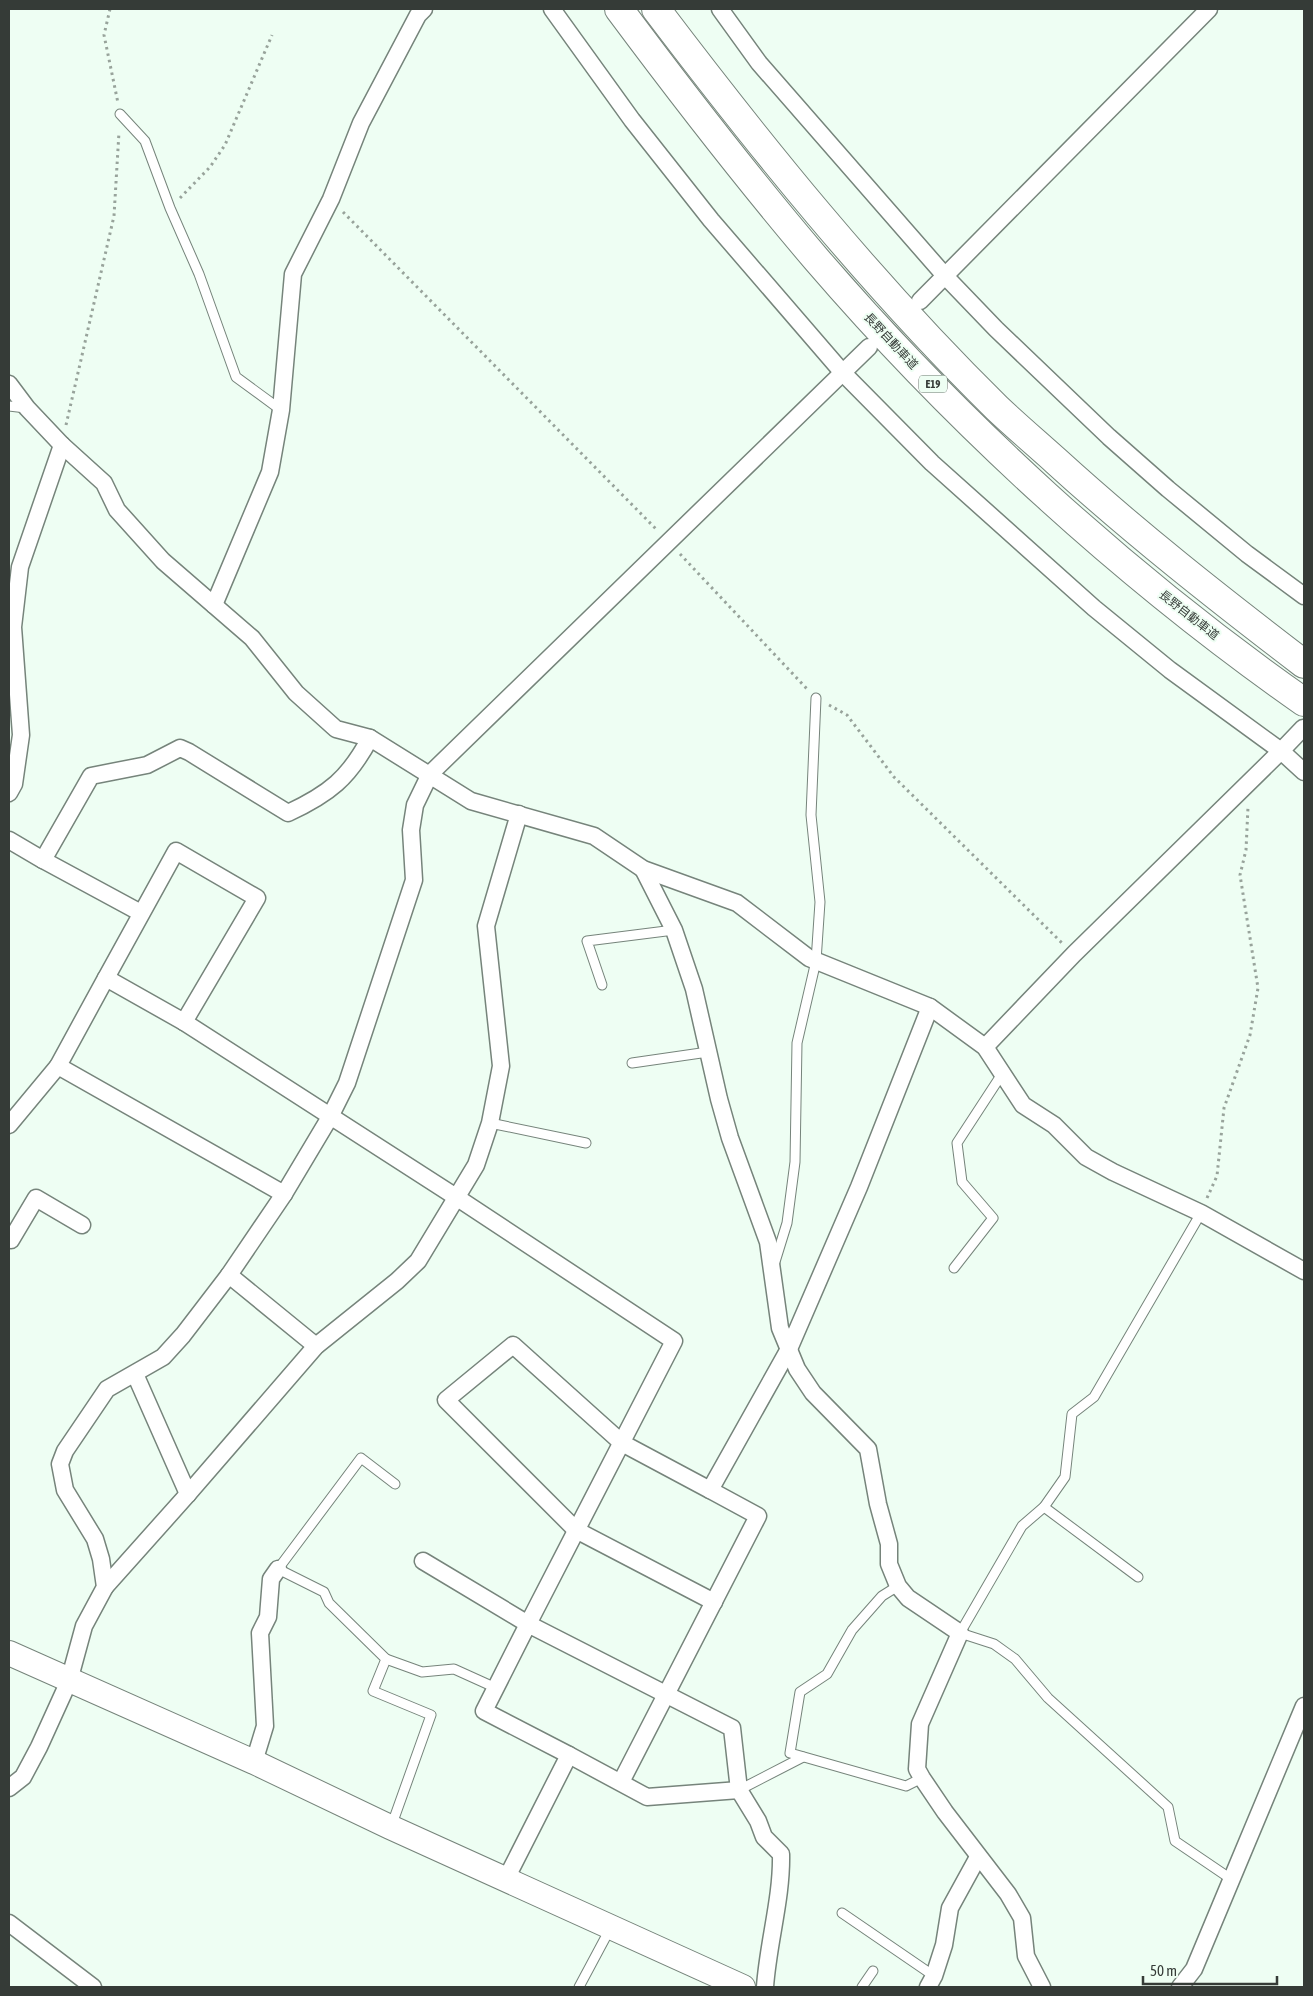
<svg xmlns="http://www.w3.org/2000/svg" width="1313" height="1996" viewBox="0 0 1313 1996" font-family="'Asap Condensed','Noto Sans JP',sans-serif">
<style>
.lines{fill:none;stroke-linecap:round;stroke-linejoin:round}
.lane-casing{stroke:#76847b;stroke-width:11}
.street-casing{stroke:#76847b;stroke-width:19}
.secondary-casing{stroke:#76847b;stroke-width:26}
.highway-casing{stroke:#76847b;stroke-width:30}
.path{stroke:#98a39b;stroke-width:3;stroke-dasharray:2.5 4;stroke-linecap:butt}
.lane{stroke:#fff;stroke-width:9}
.street{stroke:#fff;stroke-width:16}
.secondary{stroke:#fff;stroke-width:24}
.highway{stroke:#fff;stroke-width:28}
.labels{text-anchor:middle;stroke-width:4;stroke-linejoin:round;paint-order:stroke}
.shield{fill:#eefef3;stroke:#6c766f;stroke-width:1}
.shield-label{font-size:11px;font-weight:bold;fill:#353b37}
.street-label{font-size:12px;fill:#353b37;stroke:#eefef3}
</style>
<rect width="100%" height="100%" fill="#eefef3"/>
<g class="lines">
<defs>
<g id="lane">
<polyline points="120,114 145,141 170,208 199,274 236,377 281,410"/>
<polyline points="9,406 26,408"/>
<polyline points="602,985 587,941 674,930"/>
<polyline points="632,1063 708,1052"/>
<polyline points="490,1123 586,1143"/>
<polyline points="1201,1213 1094,1397 1072,1414 1065,1477 1044,1507 1022,1526 960,1633 994,1644 1015,1659 1048,1698 1168,1807 1175,1841 1231,1879"/>
<polyline points="774,1265 787,1223 795,1162 797,1043 816,961 820,902 811,815 816,698"/>
<polyline points="954,1268 993,1218 962,1182 957,1143 1002,1074"/>
<polyline points="1044,1507 1138,1577"/>
<polyline points="898,1586 882,1596 852,1630 827,1674 800,1692 790,1753 906,1786 922,1778"/>
<polyline points="386,1659 422,1672 454,1669 496,1688"/>
<polyline points="739,1790 803,1757"/>
<polyline points="391,1827 431,1715 373,1691 386,1659 329,1603 324,1592 278,1569 361,1458 395,1484"/>
<polyline points="842,1913 934,1976"/>
<polyline points="579,1987 610,1929"/>
<polyline points="862,1987 873,1971"/>
</g>
<g id="street">
<polyline points="552,9 632,120 711,220 843,373 932,463 1094,608 1170,670 1281,751 1304,772"/>
<polyline points="720,9 759,63 946,277 996,329 1109,437 1168,489 1247,554 1304,596"/>
<polyline points="920,301 1209,9"/>
<polyline points="9,384 27,408 62,445 104,483 117,510 163,561 252,638 296,693 336,729 370,738 471,801 594,836 643,869 737,903 809,958 930,1007 985,1047 1023,1105 1054,1125 1086,1157 1113,1172 1201,1213 1304,1271"/>
<polyline points="214,605 270,472 281,410 293,274 331,199 361,123 418,15 424,9"/>
<polyline points="9,793 14,784 21,735 13,627 20,567 62,445"/>
<polyline points="9,840 43,860 141,913"/>
<path d="M 43,860 L 91,776 L 147,765 L 180,748 L 189,752 L 288,813 C 329,794 349,778 370,738"/>
<polyline points="643,869 674,930 694,989 719,1099 730,1138 768,1242 780,1328 797,1369 813,1393 868,1449 878,1504 889,1544 889,1564 898,1586 908,1598 960,1633 920,1724 917,1769 922,1778 945,1812 1008,1894 1022,1918 1026,1956 1042,1987"/>
<polyline points="106,978 176,851 257,898 184,1022"/>
<polyline points="985,1047 1074,954 1281,751 1303,728"/>
<polyline points="9,1125 58,1066"/>
<polyline points="284,1194 58,1066 106,978 184,1022 456,1197 674,1341 528,1624 423,1561"/>
<polyline points="9,1238 11,1240 36,1198 82,1225"/>
<polyline points="229,1275 316,1346"/>
<polyline points="135,1374 188,1494"/>
<polyline points="710,1490 622,1443 513,1345 446,1400 576,1530 714,1602"/>
<polyline points="105,1587 188,1494 316,1346 397,1281 418,1261 476,1165 490,1123 501,1066 486,926 519,814"/>
<polyline points="569,1755 647,1797 739,1790"/>
<polyline points="254,1762 265,1726 260,1633 268,1617 271,1579 278,1569"/>
<polyline points="621,1782 758,1516 710,1490 789,1349 859,1187 930,1007"/>
<polyline points="9,1788 23,1777 39,1747 69,1681 84,1626 105,1587 101,1559 95,1539 65,1490 60,1464 65,1451 107,1389 163,1357 183,1335 229,1275 284,1194 330,1117 347,1083 414,880 411,830 415,805 430,774 869,347"/>
<path d="M 506,1879 L 569,1755 L 484,1711 L 528,1624 L 732,1728 L 739,1790 L 758,1821 L 764,1837 L 781,1854 C 782,1898 768,1943 765,1987"/>
<polyline points="9,1923 93,1987"/>
<polyline points="928,1987 934,1976 944,1945 950,1908 978,1857"/>
<polyline points="1180,1987 1194,1969 1304,1706"/>
</g>
<polyline id="secondary" points="9,1653 254,1762 390,1827 743,1987"/>
<g id="highway">
<path d="M 619,9 C 683,95 748,179 817,260 C 958,424 1127,578 1304,702"/>
<path d="M 656,9 C 762,149 872,285 997,408 C 1016,426 1036,443 1056,461 C 1135,533 1219,599 1304,664"/>
</g>
</defs>
<!-- lane casing -->
<use href="#lane" class="lane-casing"/>
<!-- street casing -->
<use href="#street" class="street-casing"/>
<!-- secondary casing -->
<use href="#secondary" class="secondary-casing"/>
<!-- highway casing -->
<use href="#highway" class="highway-casing"/>
<!-- path -->
<g class="path">
<polyline points="110,9 104,35 118,103"/>
<polyline points="180,198 210,167 225,145 272,35"/>
<polyline points="343,212 657,530"/>
<polyline points="66,425 114,216 119,132"/>
<polyline points="680,554 808,690"/>
<polyline points="829,705 847,715 894,777 1063,944"/>
<polyline points="1207,1198 1217,1176 1224,1108 1250,1035 1258,988 1240,875 1246,850 1248,807"/>
</g>
<!-- lane -->
<use href="#lane" class="lane"/>
<!-- street -->
<use href="#street" class="street"/>
<!-- secondary -->
<use href="#secondary" class="secondary"/>
<!-- highway -->
<use href="#highway" class="highway"/>
</g>
<g class="labels">
<!-- shield labels -->
<rect class="shield" x="919" y="375.5" width="28" height="17" rx="4"/>
<g class="shield-label">
<text x="933" y="388">E19</text>
</g>
<!-- street labels -->
<g class="street-label">
<text transform="translate(891 341) rotate(47)" y="4">長野自動車道</text>
<text transform="translate(1189 615) rotate(38)" y="4">長野自動車道</text>
</g>
</g>
<!-- border -->
<rect width="1313" height="1996" fill="none" stroke="#353b37" stroke-width="20"/>
<!-- scale -->
<path d="M1143 1976v8h134v-8" fill="none" stroke="#353b37" stroke-width="2.5"/>
<text x="1150" y="1976" font-size="15" fill="#353b37" stroke="#eefef3" stroke-width="4" paint-order="stroke">50 m</text>
</svg>
